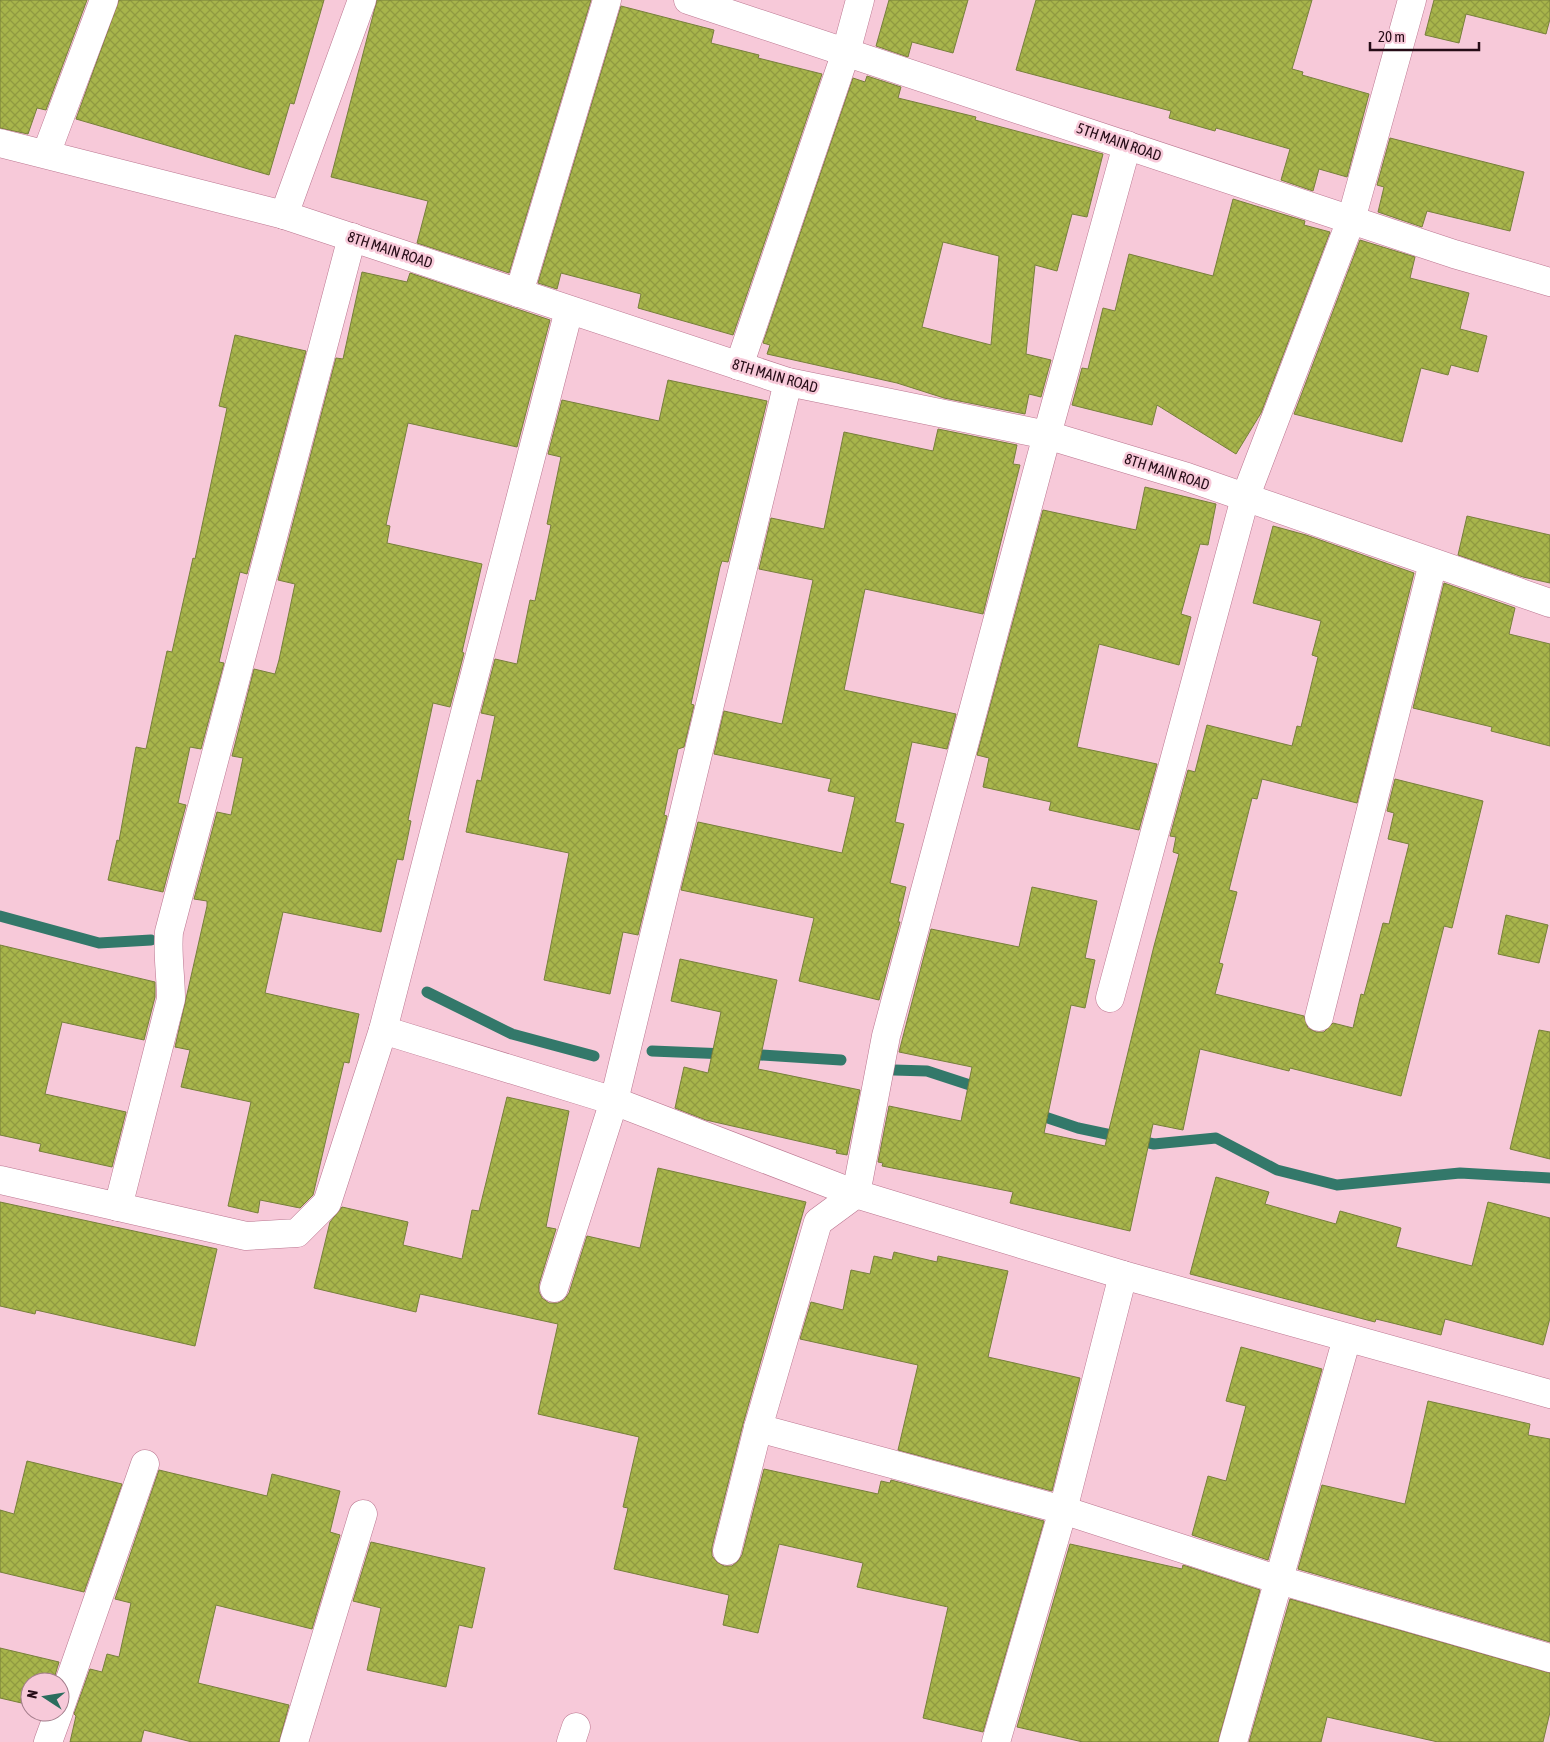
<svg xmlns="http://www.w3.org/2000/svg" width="1550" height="1742" viewBox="0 0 1550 1742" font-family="'Asap Condensed',sans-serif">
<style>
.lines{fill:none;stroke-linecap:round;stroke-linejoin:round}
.stream{stroke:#33786a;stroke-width:11}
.building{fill:url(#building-cross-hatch);stroke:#777f3b;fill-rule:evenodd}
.minor-casing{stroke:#ba758f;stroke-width:29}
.minor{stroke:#fff;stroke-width:28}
.labels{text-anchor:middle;stroke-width:5;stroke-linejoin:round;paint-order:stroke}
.street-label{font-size:15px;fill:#260c17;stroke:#f7c9d9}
</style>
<defs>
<pattern id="building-cross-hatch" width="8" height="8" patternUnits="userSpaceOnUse" patternTransform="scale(1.25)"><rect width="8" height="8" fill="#a8b54b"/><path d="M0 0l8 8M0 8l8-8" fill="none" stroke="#909a41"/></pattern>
</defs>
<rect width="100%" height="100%" fill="#f7c9d9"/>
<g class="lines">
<!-- stream -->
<g class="stream">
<polyline points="0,916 99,943 151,940"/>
<polyline points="427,992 512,1034 594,1056"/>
<polyline points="652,1051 727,1054"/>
<polyline points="746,1054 841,1060"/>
<polyline points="894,1070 927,1071 982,1089"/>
<polyline points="1033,1113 1078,1128 1154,1144 1216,1138 1277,1170 1337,1185 1460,1173 1550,1178"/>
</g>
</g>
<!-- building -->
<g class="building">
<polygon points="0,0 87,0 46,110 37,108 28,134 0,128"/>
<polygon points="119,0 324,0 294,104 290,103 269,175 76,119"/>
<polygon points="377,0 591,0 509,273 417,243 428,201 331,177"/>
<polygon points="889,0 968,0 953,53 912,42 908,57 876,46"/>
<polygon points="1036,0 1312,0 1292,69 1303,72 1302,75 1369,94 1347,177 1319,169 1313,191 1281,180 1290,149 1216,128 1215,131 1169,118 1171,111 1016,70"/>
<polygon points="1434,0 1550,0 1550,19 1546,34 1466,14 1459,43 1425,35"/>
<polygon points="621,6 714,30 711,43 759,55 758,58 822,74 733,335 638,308 641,294 561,273 557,289 538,283"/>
<path d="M 867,76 L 901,87 L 898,98 L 976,117 L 975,120 L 1103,154 L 1087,217 L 1072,214 L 1057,271 L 1035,265 L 1026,354 L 1051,360 L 1041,397 L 1029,394 L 1025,414 L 944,398 L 897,383 L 767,354 L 770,345 L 763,343 L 853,78 L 865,82 ZM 943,242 L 999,256 L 991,345 L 922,327 Z"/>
<polygon points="1390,138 1524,172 1510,231 1427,211 1422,227 1378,212 1384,187 1377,185"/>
<polygon points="1233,199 1305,221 1304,225 1330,232 1261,413 1236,454 1157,405 1152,425 1072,405 1082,368 1088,369 1103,308 1115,311 1129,254 1213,276"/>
<polygon points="1360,240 1415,257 1410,278 1469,293 1460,329 1487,336 1478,372 1451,365 1448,375 1421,368 1402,442 1294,414"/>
<polygon points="362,272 407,282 410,273 550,320 517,447 408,423 386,525 390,526 387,543 482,564 462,652 464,653 450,707 433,703 408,820 411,821 403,860 397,859 381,932 283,912 265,993 359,1014 349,1063 344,1062 313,1195 300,1208 260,1200 258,1213 228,1206 251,1102 181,1087 190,1050 175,1047 207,906 207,901 194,899 217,812 231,815 243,758 232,756 254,669 275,674 279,660 295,584 278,580 336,358 343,359"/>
<polygon points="235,335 306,351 247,574 240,572 219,662 224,663 201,749 190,747 178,803 186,805 163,892 108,880 117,840 119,841 136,747 146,749 167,651 172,652 193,558 195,559 227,408 219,406"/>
<polygon points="668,380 767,401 728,562 722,561 720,567 691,704 694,705 684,747 678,749 664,815 667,816 638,935 623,932 610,994 544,980 569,853 466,832 477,780 481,781 495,716 481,713 495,659 517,664 530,600 535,601 551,525 547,524 561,457 548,454 562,400 659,421"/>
<polygon points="938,429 1017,445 1013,464 1020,465 983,614 865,589 844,690 956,714 947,749 912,742 895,822 904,824 890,883 906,887 898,922 900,922 879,1000 799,981 814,918 681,890 698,822 842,853 855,797 828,791 831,779 714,754 724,711 782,724 813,580 759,569 771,518 824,529 844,432 933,451"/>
<polygon points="1145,487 1216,504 1208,545 1200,544 1181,614 1191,617 1179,665 1099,644 1077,747 1157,764 1139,830 1049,810 1051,802 983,787 989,758 977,755 1043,510 1136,530"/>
<polygon points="1467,516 1550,535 1550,583 1523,577 1458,555"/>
<polygon points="1273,526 1306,535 1414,573 1357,803 1262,779 1257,799 1252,798 1229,890 1237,892 1219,963 1223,964 1215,994 1304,1016 1308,1028 1316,1032 1324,1032 1333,1023 1353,1028 1361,994 1364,995 1383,923 1389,924 1409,844 1388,839 1394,813 1387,811 1395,779 1483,801 1452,928 1444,926 1401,1096 1290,1068 1289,1071 1200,1049 1183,1130 1153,1124 1130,1231 1010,1203 1013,1192 882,1166 883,1163 878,1162 889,1106 961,1121 972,1067 899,1052 931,929 1019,947 1032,887 1097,901 1085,958 1095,960 1085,1008 1071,1005 1044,1133 1105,1146 1154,946 1179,854 1173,852 1176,837 1170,836 1188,770 1195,772 1207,725 1292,746 1297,726 1301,727 1318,657 1312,655 1321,621 1253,603"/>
<polygon points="1444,583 1515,608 1509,634 1550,644 1550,746 1491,731 1492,727 1413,708"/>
<polygon points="1506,915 1548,925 1539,963 1498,954"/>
<polygon points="0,945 155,982 155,997 144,1040 62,1022 45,1094 126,1112 112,1167 39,1151 41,1144 0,1135"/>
<polygon points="680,959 777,980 758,1069 860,1090 847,1155 836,1153 837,1150 706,1120 675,1108 684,1067 708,1073 721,1012 671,1001"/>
<polygon points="1539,1030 1550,1032 1550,1159 1510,1149"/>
<polygon points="507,1097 569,1111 546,1227 556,1229 539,1284 539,1292 542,1298 549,1303 558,1303 564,1300 569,1293 587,1236 640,1248 658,1168 806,1202 743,1424 712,1547 712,1556 717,1562 724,1566 732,1566 738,1561 742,1555 764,1469 878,1494 881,1481 890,1483 891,1480 1044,1521 983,1732 923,1718 948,1607 857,1587 863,1563 779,1544 758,1633 723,1625 729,1595 614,1569 628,1508 623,1507 639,1437 538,1414 558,1324 420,1294 416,1312 314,1288 330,1222 342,1207 408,1222 403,1245 462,1259 472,1210 479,1211"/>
<polygon points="1216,1177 1269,1192 1265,1204 1336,1224 1340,1211 1401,1228 1396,1247 1472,1266 1488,1202 1550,1218 1550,1318 1543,1345 1445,1319 1441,1335 1376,1319 1375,1322 1190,1274"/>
<polygon points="0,1202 217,1249 195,1346 36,1310 35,1314 0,1306"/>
<polygon points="894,1252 937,1262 938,1256 1008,1271 988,1357 1080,1378 1052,1491 898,1450 918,1365 800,1339 811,1302 843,1310 851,1270 870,1274 874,1256 892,1260"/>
<polygon points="1241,1347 1322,1369 1268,1560 1192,1535 1208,1476 1226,1481 1246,1406 1226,1401"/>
<polygon points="1428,1401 1530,1424 1528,1435 1550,1439 1550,1642 1298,1569 1322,1485 1405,1504"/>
<polygon points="27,1461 122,1484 84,1592 0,1572 0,1510 14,1514"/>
<polygon points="159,1470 267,1496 272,1474 340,1491 330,1532 340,1535 312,1629 216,1605 198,1683 289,1705 279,1742 192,1742 144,1730 141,1742 70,1742 76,1716 74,1714 90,1669 102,1672 107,1654 119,1657 131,1603 115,1599"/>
<polygon points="371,1542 485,1568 472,1628 459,1625 446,1687 367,1670 381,1608 353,1601"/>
<polygon points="1070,1544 1182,1569 1183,1565 1260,1590 1218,1742 1083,1742 1017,1727"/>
<polygon points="1290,1599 1550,1673 1550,1712 1543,1742 1438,1742 1327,1717 1321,1742 1249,1742"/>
<polygon points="0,1648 59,1662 53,1682 30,1682 30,1705 0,1698"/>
</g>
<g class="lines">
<defs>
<g id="minor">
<polyline points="688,0 1454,254 1550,282"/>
<polyline points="0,143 284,215 788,382 1047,435 1187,477 1550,603"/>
<polyline points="46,154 104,0"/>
<polyline points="284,215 362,0"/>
<polyline points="519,293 607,0"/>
<polyline points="739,366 846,52 860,0"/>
<polyline points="1110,998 1245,498 1351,220 1412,0"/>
<polyline points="1319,1017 1433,563"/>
<polyline points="383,1030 614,1101 856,1194 1123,1275 1550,1394"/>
<polyline points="0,1180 246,1236 297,1233 327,1203 383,1030 569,310"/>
<path d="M 118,1207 L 171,999 C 171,976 167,955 169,932 L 352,237"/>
<polyline points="554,1288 614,1101 788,382"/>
<polyline points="758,1428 1063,1510 1279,1580 1550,1658"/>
<polyline points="727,1551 758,1428 818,1222 856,1194 886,1036 1047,435 1127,145"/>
<polyline points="60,1708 145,1464"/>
<polyline points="48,1742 59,1712"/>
<polyline points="294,1742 363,1514"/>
<polyline points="571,1742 576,1727"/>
<polyline points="996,1742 1063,1510 1123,1275"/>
<polyline points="1233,1742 1347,1338"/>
</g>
</defs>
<!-- minor casing -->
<use href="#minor" class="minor-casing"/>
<!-- minor -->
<use href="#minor" class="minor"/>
</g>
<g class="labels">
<!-- street labels -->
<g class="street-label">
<text transform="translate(1119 142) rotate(19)" y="5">5TH MAIN ROAD</text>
<text transform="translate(390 250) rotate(18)" y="5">8TH MAIN ROAD</text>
<text transform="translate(775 376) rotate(16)" y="5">8TH MAIN ROAD</text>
<text transform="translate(1167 472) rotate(18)" y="5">8TH MAIN ROAD</text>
</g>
</g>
<!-- north arrow -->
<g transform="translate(45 1697) rotate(282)"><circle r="24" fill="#f7c9d9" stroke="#a37d8b"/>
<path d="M0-4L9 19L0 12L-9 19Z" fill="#2b6d5e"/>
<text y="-8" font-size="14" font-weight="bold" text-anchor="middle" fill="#260c17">N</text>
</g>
<!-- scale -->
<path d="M1370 42v8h109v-8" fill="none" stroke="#260c17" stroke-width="2.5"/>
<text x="1378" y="42" font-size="15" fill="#260c17" stroke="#f7c9d9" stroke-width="4" paint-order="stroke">20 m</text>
</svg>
